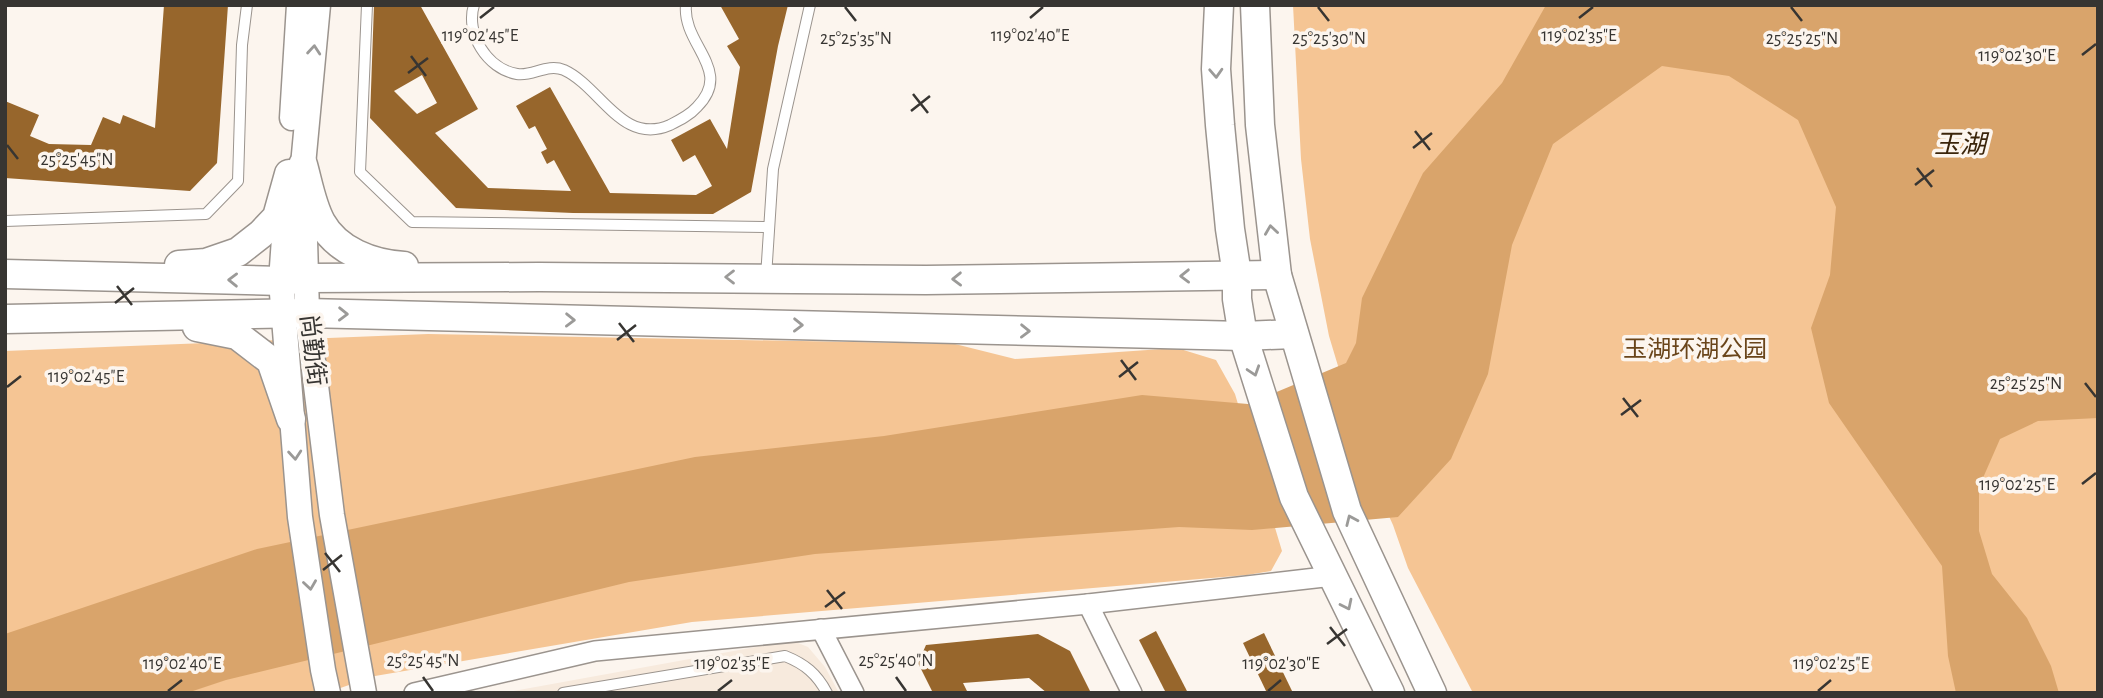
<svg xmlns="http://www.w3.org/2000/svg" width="2103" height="698" viewBox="0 0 2103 698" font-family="'Alegreya Sans','Noto Sans SC',sans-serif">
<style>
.built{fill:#f7eadd}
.green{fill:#f5c594}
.water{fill:#d9a46b}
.building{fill:#97662c;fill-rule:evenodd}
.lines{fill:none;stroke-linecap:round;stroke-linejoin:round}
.service-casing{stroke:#9b948e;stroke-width:12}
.minor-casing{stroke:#9b948e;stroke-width:22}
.tertiary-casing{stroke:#9b948e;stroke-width:27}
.secondary-casing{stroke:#9b948e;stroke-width:31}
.service{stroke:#fff;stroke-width:10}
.minor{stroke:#fff;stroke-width:19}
.tertiary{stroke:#fff;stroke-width:24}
.secondary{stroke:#fff;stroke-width:28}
.oneway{stroke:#9b9a98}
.ticks{fill:none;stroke:#373532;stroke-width:2.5}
.labels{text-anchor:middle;stroke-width:7;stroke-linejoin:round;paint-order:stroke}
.park-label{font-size:24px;fill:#6a451a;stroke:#fcf5ee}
.street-label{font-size:24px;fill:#373532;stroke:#fcf5ee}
.water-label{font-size:26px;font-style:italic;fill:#3b250b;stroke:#fcf5ee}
.ticks-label{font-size:18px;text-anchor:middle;fill:#373532;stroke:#fcf5ee;stroke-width:7;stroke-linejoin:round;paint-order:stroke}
</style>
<rect width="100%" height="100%" fill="#fcf5ee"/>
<!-- built -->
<polygon class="built" points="778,643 798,643 808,647 825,667 839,693 502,693"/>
<!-- green -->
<g class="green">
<polygon points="1293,5 2098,5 2098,693 1473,693 1408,568 1393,525 1372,479 1329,336 1310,239 1301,159"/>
<polygon points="428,334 955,344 1015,359 1177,348 1216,360 1235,394 1282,551 1271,571 1247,575 692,622 375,676 326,693 5,693 5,351"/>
</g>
<!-- water -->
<polygon class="water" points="1546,5 2098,5 2098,418 2038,421 2000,439 1979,487 1979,531 1992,574 2027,618 2051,666 2059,693 1956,693 1948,656 1942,566 1829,403 1811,328 1830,275 1836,207 1798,120 1729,76 1662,66 1553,144 1512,245 1488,374 1451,459 1398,517 1252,530 1179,527 815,554 629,582 226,680 187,693 5,693 5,634 257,549 695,457 884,436 1142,395 1248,404 1346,363 1356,343 1362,298 1423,173 1502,83"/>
<!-- building -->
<g class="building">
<polygon points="164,5 228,5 217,163 190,191 5,178 5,101 39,115 30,136 49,144 91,145 103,117 120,124 123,115 155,128"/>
<path d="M 374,5 L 420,5 L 478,109 L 435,133 L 488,188 L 571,191 L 554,160 L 547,164 L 541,152 L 547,149 L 535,126 L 529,129 L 516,106 L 550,87 L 610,193 L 696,195 L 712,186 L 695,155 L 683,162 L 671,140 L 710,119 L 727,149 L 740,67 L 727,46 L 739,39 L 720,5 L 788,5 L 778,46 L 751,192 L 713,214 L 573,213 L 456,208 L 370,118 ZM 422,75 L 437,103 L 417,114 L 394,91 Z"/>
<polygon points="1156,631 1188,693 1166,693 1139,640"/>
<polygon points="1264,633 1293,693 1267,693 1243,643"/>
<polygon points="1038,634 1070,651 1091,693 1047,693 1029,678 963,683 968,693 933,693 918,663 926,645"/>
</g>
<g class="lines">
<defs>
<g id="service">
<polyline points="367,5 360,172 412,222 769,227"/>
<path d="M 474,5 C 465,33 487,69 517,74 C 532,77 547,63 564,70 C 601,87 622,146 670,125 C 680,120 690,115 697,107 C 734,70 682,45 686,5"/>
<polyline points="5,221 206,214 238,181 242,45 247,5"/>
<polyline points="766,277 773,169 810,5"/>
<path d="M 563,693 L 785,656 C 805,664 817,674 827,693"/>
</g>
<g id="minor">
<polyline points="1088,604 1132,693"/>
<polyline points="821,629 854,693"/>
<polyline points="414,693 595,651 1088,604 1333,576"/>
</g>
<g id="tertiary">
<polyline points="318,5 303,165 307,313 332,515 364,693"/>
<polyline points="292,118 299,5"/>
<polyline points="287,196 281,281 300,517 323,670 328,693"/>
</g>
<g id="secondary">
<polyline points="1219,5 1216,69 1220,125 1230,229 1237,275 1237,299 1243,336 1294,497 1390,693"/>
<polyline points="1255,5 1260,125 1277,275 1347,511 1432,693"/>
<path d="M 303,165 C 308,183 312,206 321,222 C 337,251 372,264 404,266"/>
<polyline points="179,265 206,263 238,252 261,234 277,217 289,174"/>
<polyline points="5,274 281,281 306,278 539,277 926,280 1277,275"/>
<polyline points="5,319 307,313 1243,336 1294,334"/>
<polyline points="197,327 237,335 271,361 291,419"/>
</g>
</defs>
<!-- service casing -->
<use href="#service" class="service-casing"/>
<!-- minor casing -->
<use href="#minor" class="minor-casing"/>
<!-- tertiary casing -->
<use href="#tertiary" class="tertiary-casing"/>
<!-- secondary casing -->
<use href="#secondary" class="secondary-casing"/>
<!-- service -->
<use href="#service" class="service"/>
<!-- minor -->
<use href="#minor" class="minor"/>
<!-- tertiary -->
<use href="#tertiary" class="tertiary"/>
<!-- secondary -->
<use href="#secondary" class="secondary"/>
</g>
<!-- one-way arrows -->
<defs><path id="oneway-chevron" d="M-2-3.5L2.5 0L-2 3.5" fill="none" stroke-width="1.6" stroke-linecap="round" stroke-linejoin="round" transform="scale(1.75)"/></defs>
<g class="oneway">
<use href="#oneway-chevron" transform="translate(314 50) rotate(-85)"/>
<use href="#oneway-chevron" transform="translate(1216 73) rotate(87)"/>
<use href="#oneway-chevron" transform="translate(1271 230) rotate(-98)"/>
<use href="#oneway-chevron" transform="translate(1185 276) rotate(179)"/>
<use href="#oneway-chevron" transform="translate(730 277) rotate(-180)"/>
<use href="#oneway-chevron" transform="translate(957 279) rotate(179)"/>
<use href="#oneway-chevron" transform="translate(233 280) rotate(-179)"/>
<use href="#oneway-chevron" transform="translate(343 314) rotate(1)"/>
<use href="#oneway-chevron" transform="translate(570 320) rotate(1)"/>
<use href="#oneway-chevron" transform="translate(798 325) rotate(1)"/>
<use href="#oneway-chevron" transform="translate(1025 331) rotate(1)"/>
<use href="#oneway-chevron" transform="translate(1254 371) rotate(72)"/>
<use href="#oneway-chevron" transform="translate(295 455) rotate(85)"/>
<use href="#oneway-chevron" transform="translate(1351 520) rotate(-114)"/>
<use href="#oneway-chevron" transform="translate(310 585) rotate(82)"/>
<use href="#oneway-chevron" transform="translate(1347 605) rotate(64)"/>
</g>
<!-- ticks -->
<path class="ticks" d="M 845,7 L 856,21M 1318,7 L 1329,21M 1791,7 L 1802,21M 480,18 L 494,7M 1030,18 L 1043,7M 1579,18 L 1593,7M 2082,55 L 2096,44M 411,56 L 426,76M 408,73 L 428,58M 913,94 L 928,113M 911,111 L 930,96M 1415,131 L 1430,150M 7,145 L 18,159M 1413,148 L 1432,133M 1917,168 L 1932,187M 1915,185 L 1934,170M 117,286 L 132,305M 115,303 L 134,288M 619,323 L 634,342M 617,340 L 636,325M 1121,360 L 1136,380M 1119,377 L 1138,362M 2085,383 L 2096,397M 7,387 L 21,376M 1623,398 L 1638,417M 1621,415 L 1641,400M 2082,484 L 2096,473M 325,553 L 340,572M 323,570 L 342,555M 827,590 L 842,609M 825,607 L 845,592M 1330,627 L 1345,646M 1327,644 L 1347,629M 423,677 L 433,691M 896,677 L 906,691M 168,691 L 182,680M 718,691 L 732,680M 1268,691 L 1281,680M 1818,691 L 1831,680"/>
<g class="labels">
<!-- park labels -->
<g class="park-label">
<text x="1695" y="357">玉湖环湖公园</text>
</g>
<!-- street labels -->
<g class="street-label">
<text transform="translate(313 350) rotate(83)" y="8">尚勤街</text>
</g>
<!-- water labels -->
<g class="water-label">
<text x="1960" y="153">玉湖</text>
</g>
</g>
<g class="ticks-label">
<text x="480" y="41">119°02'45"E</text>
<text x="1030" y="41">119°02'40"E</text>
<text x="1579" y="41">119°02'35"E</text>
<text x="1329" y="44">25°25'30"N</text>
<text x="856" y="44">25°25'35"N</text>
<text x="1802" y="44">25°25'25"N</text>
<text x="2017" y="61">119°02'30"E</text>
<text x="77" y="165">25°25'45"N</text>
<text x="86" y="382">119°02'45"E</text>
<text x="2026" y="389">25°25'25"N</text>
<text x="2017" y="490">119°02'25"E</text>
<text x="423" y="666">25°25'45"N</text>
<text x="896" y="666">25°25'40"N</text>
<text x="182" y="669">119°02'40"E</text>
<text x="732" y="669">119°02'35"E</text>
<text x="1281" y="669">119°02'30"E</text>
<text x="1831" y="669">119°02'25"E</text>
</g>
<!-- border -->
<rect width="2103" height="698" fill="none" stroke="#373532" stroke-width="14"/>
</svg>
